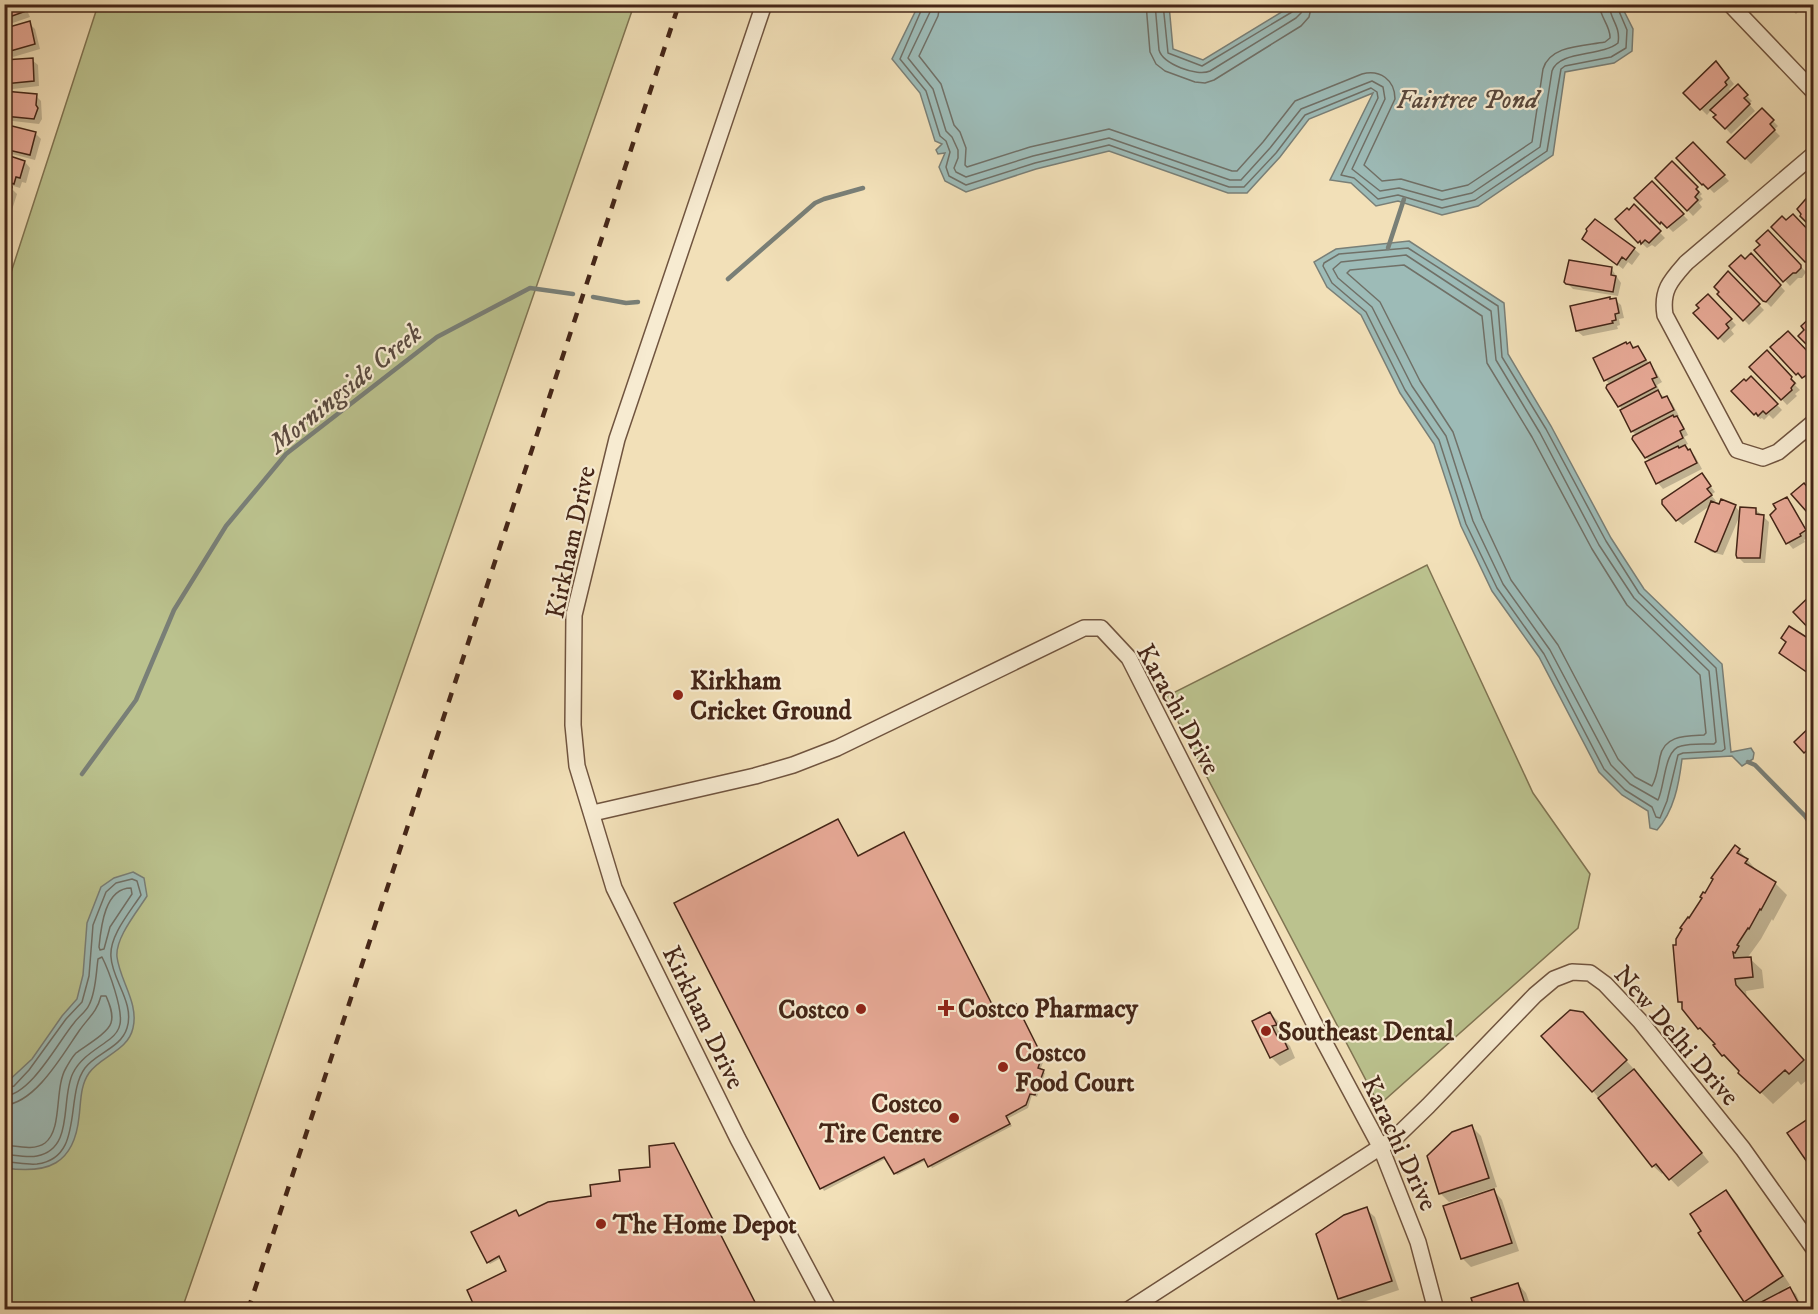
<svg xmlns="http://www.w3.org/2000/svg" width="1818" height="1314" viewBox="0 0 1818 1314" font-family="'IM FELL DW Pica',serif">
<style>
.green{fill:#bbc28e;stroke:#807452;stroke-width:1.5}
.water{fill:#9dbbb7;stroke:#797f77;stroke-width:1.5}
.shadow{fill:#0003}
.lines{fill:none;stroke-linecap:round;stroke-linejoin:round}
.shore{stroke:#707067;stroke-width:1.5}
.stream{stroke:#797f77;stroke-width:4.5}
.building{fill:#e7a996;stroke:#442517;stroke-width:1.5}
.minor-casing{stroke:#70543f;stroke-width:18}
.minor{stroke:#f7ebd1;stroke-width:15}
.rail{stroke:#442517;stroke-width:4.5;stroke-dasharray:10 10;stroke-linecap:butt}
.poi-dot{fill:#8f2418;stroke:#f7ebd1;stroke-width:2}
.labels{text-anchor:middle;stroke-width:4.5;stroke-linejoin:round;paint-order:stroke}
.street-label{font-size:26px;fill:#442517;stroke:#f7ebd1}
.poi-label{font-size:26px;font-weight:bold;fill:#442517;stroke:#f7ebd1;text-anchor:start}
.water-label{font-size:27px;font-style:italic;fill:#5a4a3f;stroke:#f7ebd1}
</style>
<rect width="100%" height="100%" fill="#f2e0b8"/>
<filter id="stains"><feTurbulence type="fractalNoise" baseFrequency=".00333" numOctaves="4"/><feColorMatrix values="0 0 0 0 .2 0 0 0 0 .09 0 0 0 0 .02 0 0 0 .5 -.17"/></filter>
<radialGradient id="worn" r=".72"><stop offset=".6" stop-color="#630" stop-opacity="0"/><stop offset="1" stop-color="#630" stop-opacity=".3"/></radialGradient>
<!-- green -->
<g class="green">
<polygon points="98,5 634,5 182,1309 5,1310 5,291"/>
<polygon points="1427,565 1533,793 1590,874 1578,928 1379,1105 1165,697"/>
</g>
<!-- water -->
<g class="water">
<polygon points="919,4 1169,5 1173,49 1203,60 1293,5 1621,5 1633,29 1632,51 1614,63 1565,72 1553,155 1478,206 1442,215 1398,201 1376,206 1351,183 1330,180 1373,93 1309,119 1280,157 1247,193 1228,193 1109,151 1036,169 966,192 945,181 939,167 945,153 938,154 936,150 942,144 935,141 920,93 892,59"/>
<path d="M 1409,241 L 1504,303 L 1508,354 L 1551,426 L 1611,538 L 1644,589 L 1722,664 L 1731,752 L 1751,748 L 1754,753 L 1753,759 L 1742,766 L 1732,756 L 1682,759 C 1679,784 1674,811 1657,830 L 1650,828 L 1648,811 L 1622,795 L 1599,772 L 1539,657 L 1492,591 L 1461,526 L 1434,444 L 1400,393 L 1361,315 L 1327,287 L 1314,262 L 1336,249 Z"/>
<path d="M 133,872 L 144,878 L 147,896 C 137,912 115,938 117,957 C 120,981 139,1003 133,1028 C 128,1051 101,1056 89,1073 C 80,1086 81,1102 79,1117 C 74,1165 47,1174 5,1168 L 5,1084 L 32,1059 L 62,1016 L 77,999 L 83,975 L 87,923 L 101,887 L 114,878 Z"/>
</g>
<!-- shadow -->
<g class="shadow">
<polygon points="4,4 24,4 30,17 4,26"/>
<polygon points="1786,4 1808,4 1804,6 1796,14"/>
<polygon points="29,23 35,29 40,49 13,57 7,49 4,50 4,29"/>
<polygon points="32,60 38,65 39,86 4,90 4,71"/>
<polygon points="1721,68 1734,84 1729,89 1731,91 1738,87 1752,101 1749,104 1755,111 1731,134 1715,117 1718,115 1712,109 1707,115 1685,93"/>
<polygon points="4,92 36,96 41,101 42,119 39,124 4,120"/>
<polygon points="1762,110 1778,126 1774,130 1780,136 1751,164 1729,142"/>
<polygon points="4,125 35,133 41,139 35,160 4,152"/>
<polygon points="1693,144 1729,181 1714,193 1709,188 1708,190 1678,158"/>
<polygon points="4,156 25,162 30,168 26,183 22,182 20,188 7,184 17,194 11,213 4,211"/>
<polygon points="1672,163 1702,194 1700,196 1703,199 1699,203 1702,207 1693,216 1657,178"/>
<polygon points="1652,183 1688,220 1673,232 1668,227 1666,228 1637,198"/>
<polygon points="1634,206 1665,238 1655,247 1652,245 1647,248 1617,219"/>
<polygon points="4,218 8,222 4,234"/>
<polygon points="1773,227 1814,238 1814,267 1812,267"/>
<polygon points="1768,232 1806,272 1802,278 1798,278 1790,286 1756,250 1762,245"/>
<polygon points="1584,239 1634,249 1640,254 1632,265 1628,262 1623,269"/>
<polygon points="1751,255 1785,291 1771,307 1764,300 1745,261"/>
<polygon points="1611,268 1621,283 1618,296 1573,289 1565,281"/>
<polygon points="1728,273 1764,310 1749,325 1719,294"/>
<polygon points="1708,296 1736,325 1731,330 1734,334 1724,343 1696,313"/>
<polygon points="1615,300 1621,305 1624,318 1619,319 1620,325 1617,326 1618,329 1583,336 1577,331"/>
<polygon points="1630,344 1643,353 1649,364 1655,370 1662,382 1657,385 1660,392 1659,393 1672,403 1679,416 1676,417 1682,423 1688,435 1684,437 1688,444 1684,446 1695,456 1702,469 1663,489 1658,483 1647,463 1650,462 1646,457 1637,436 1632,431 1610,385 1606,380 1595,359"/>
<polygon points="1772,347 1814,360 1814,378 1809,382 1804,377 1802,379"/>
<polygon points="1767,352 1797,384 1795,385 1800,390 1795,394 1797,396 1787,405 1752,367"/>
<polygon points="1751,378 1782,410 1773,419 1769,415 1764,420 1762,418 1760,419 1734,391"/>
<polygon points="1702,475 1715,492 1711,495 1716,501 1713,503 1735,506 1741,513 1756,510 1769,522 1765,563 1744,563 1738,557 1741,513 1723,555 1711,552 1697,541 1711,505 1683,525 1677,520"/>
<polygon points="1787,499 1792,504 1810,536 1804,540 1805,542 1793,549 1788,543 1772,515"/>
<polygon points="1814,645 1814,677 1780,653"/>
<polygon points="1814,726 1814,760 1796,742"/>
<polygon points="1739,850 1758,872 1775,883 1787,895 1773,921 1772,919 1761,939 1748,957 1762,970 1764,988 1746,991 1747,999 1814,1071 1814,1074 1801,1085 1798,1081 1773,1104 1723,1055 1717,1044 1700,1028 1679,1001 1678,947 1705,895"/>
<polygon points="858,858 997,1015 1018,1008 1044,1060 1040,1070 1045,1073 1037,1097 1032,1095 1028,1108 1007,1119 1012,1126 932,1168 927,1160 897,1175 887,1158 824,1191 676,903"/>
<polygon points="1270,1013 1279,1022 1284,1033 1279,1035 1290,1046 1295,1058 1280,1066 1271,1057"/>
<polygon points="1591,1022 1643,1079 1709,1162 1678,1187 1664,1172 1662,1174 1653,1166 1593,1091"/>
<polygon points="1472,1127 1481,1136 1497,1187 1449,1202 1441,1194 1429,1156"/>
<polygon points="1494,1191 1502,1200 1519,1251 1471,1267 1463,1259 1445,1207"/>
<polygon points="1726,1192 1734,1200 1790,1285 1782,1291 1783,1293 1790,1289 1796,1294 1803,1310 1751,1310 1753,1309 1745,1301"/>
<polygon points="1366,1209 1375,1217 1399,1290 1348,1307 1339,1299"/>
<polygon points="519,1218 508,1271 501,1258 490,1264 488,1262"/>
<polygon points="1518,1284 1526,1293 1532,1310 1477,1310"/>
</g>
<g class="lines">
<!-- shore -->
<g class="shore">
<polyline points="924,4 900,59 926,91 940,136 946,141 950,152 946,167 949,176 966,185 1035,163 1109,145 1229,187 1244,187 1276,153 1305,115 1371,88 1377,92 1378,98 1341,175 1354,178 1378,199 1398,195 1442,208 1475,200 1547,151 1561,69 1565,66 1611,57 1626,48 1627,30 1616,4"/>
<path d="M 931,4 L 930,12 L 908,58 L 933,89 L 946,131 L 952,137 L 958,150 L 958,158 L 954,168 L 956,172 L 966,177 L 1033,156 L 1109,138 L 1230,180 L 1241,180 L 1270,148 L 1301,109 L 1372,81 L 1383,87 L 1385,99 L 1352,169 L 1380,191 L 1399,188 L 1442,200 L 1472,193 L 1540,147 L 1552,71 C 1559,50 1601,57 1618,43 C 1621,26 1610,20 1609,4"/>
<path d="M 940,4 L 938,16 L 919,56 L 941,84 L 954,125 L 960,132 L 966,148 L 965,165 L 967,167 L 1030,147 L 1109,129 L 1232,171 L 1237,171 L 1263,142 L 1295,101 L 1362,74 C 1380,69 1395,80 1395,99 L 1364,165 L 1382,181 L 1401,179 L 1442,191 L 1468,185 L 1532,142 L 1543,69 C 1550,45 1584,46 1605,42 L 1610,38 C 1611,27 1600,17 1599,4"/>
<polyline points="1146,4 1150,52 1156,64 1165,71 1195,82 1205,83 1214,80 1301,26 1309,17 1312,4"/>
<path d="M 1155,4 L 1159,50 C 1163,64 1197,77 1210,71 L 1296,18 L 1301,13 L 1303,4"/>
<polyline points="1163,4 1168,53 1202,66 1292,12 1295,4"/>
<polygon points="1408,248 1498,306 1502,357 1546,429 1606,541 1639,593 1716,668 1725,749 1722,751 1683,753 1678,755 1667,801 1660,818 1656,817 1652,807 1625,790 1604,769 1544,654 1497,588 1466,524 1439,440 1405,390 1366,312 1332,283 1323,266 1324,263 1339,254"/>
<path d="M 1406,255 L 1491,311 L 1496,360 L 1540,433 L 1599,545 L 1634,598 L 1709,671 L 1716,742 L 1714,744 C 1703,744 1691,743 1681,746 C 1664,749 1665,786 1658,800 L 1630,784 L 1611,765 L 1550,650 L 1503,584 L 1473,521 L 1446,436 L 1412,386 L 1372,307 L 1338,278 L 1333,269 L 1341,262 Z"/>
<path d="M 1404,265 L 1482,316 L 1487,363 L 1532,437 L 1592,549 L 1627,605 L 1700,675 L 1706,733 L 1704,735 C 1686,736 1664,735 1660,757 C 1658,767 1657,777 1652,786 L 1635,777 L 1618,759 L 1558,645 L 1511,580 L 1482,518 L 1453,432 L 1420,381 L 1380,302 L 1347,273 L 1350,270 Z"/>
<path d="M 131,888 L 132,894 L 110,927 L 104,949 L 100,950 L 99,947 C 101,926 105,888 131,888 Z"/>
<path d="M 4,1089 L 14,1086 L 29,1070 L 66,1019 L 82,1002 L 89,976 L 93,925 L 106,892 L 116,883 L 132,879 L 137,881 L 141,895 C 130,912 109,936 111,957 C 112,980 135,1003 127,1028 C 121,1048 96,1053 85,1068 C 64,1096 85,1158 37,1164 C 26,1165 15,1162 4,1162"/>
<path d="M 4,1096 C 31,1095 58,1042 74,1023 C 78,1017 86,1012 89,1005 C 96,992 96,973 98,959 L 102,957 C 109,971 123,1009 120,1024 C 119,1030 115,1035 110,1039 C 97,1049 81,1057 73,1073 C 60,1098 75,1149 37,1156 C 27,1158 15,1155 4,1154"/>
<path d="M 4,1105 C 35,1104 63,1054 79,1031 C 88,1018 97,1012 101,996 L 106,996 C 109,1003 114,1014 111,1023 C 108,1033 85,1046 76,1053 C 72,1057 69,1063 66,1068 C 54,1088 63,1129 45,1143 C 34,1151 17,1146 4,1145"/>
</g>
<!-- stream -->
<g class="stream">
<polyline points="1388,248 1404,199"/>
<polyline points="728,279 815,203 824,199 863,188"/>
<polyline points="593,297 626,303 638,302"/>
<polyline points="1748,762 1755,765 1805,816 1814,829"/>
<polyline points="82,774 136,700 174,610 226,526 286,454 437,337 530,288 573,294"/>
</g>
</g>
<!-- building -->
<g class="building">
<polygon points="4,4 24,4 26,11 4,19"/>
<polygon points="30,21 35,44 7,52 4,26 6,28"/>
<polygon points="33,58 34,81 4,84 4,60"/>
<polygon points="1716,61 1729,78 1725,82 1727,85 1700,110 1683,93"/>
<polygon points="1738,84 1748,95 1744,98 1750,104 1725,129 1713,117 1716,115 1710,110"/>
<polygon points="4,91 37,94 36,105 38,108 34,119 4,116"/>
<polygon points="1762,108 1774,120 1770,124 1775,130 1745,159 1727,142"/>
<polygon points="4,124 36,132 30,155 4,149"/>
<polygon points="1693,142 1725,175 1708,189 1703,184 1702,185 1676,158"/>
<polygon points="4,154 25,161 20,178 16,177 14,184 4,181"/>
<polygon points="1672,161 1698,187 1696,189 1699,192 1695,197 1698,200 1687,211 1655,178"/>
<polygon points="1652,181 1684,214 1667,228 1661,222 1660,224 1634,198"/>
<polygon points="4,185 12,187 5,209 4,208"/>
<polygon points="1811,193 1814,195 1814,230 1800,216 1801,214 1797,209"/>
<polygon points="1634,204 1661,231 1649,243 1645,240 1641,244 1640,241 1638,243 1615,219 1627,208 1629,210"/>
<polygon points="1793,214 1814,236 1814,257 1808,262 1805,262 1771,227 1782,216 1786,220"/>
<polygon points="1595,219 1635,248 1626,260 1622,257 1617,265 1582,239 1587,231 1586,229"/>
<polygon points="1768,230 1801,265 1801,268 1796,273 1793,273 1783,282 1754,250 1760,245 1756,241"/>
<polygon points="1751,253 1781,285 1766,302 1763,301 1729,266 1741,255 1745,259"/>
<polygon points="1569,260 1612,267 1611,275 1616,276 1613,292 1566,284 1564,282"/>
<polygon points="1728,271 1760,304 1743,321 1717,294 1719,292 1714,287"/>
<polygon points="1708,294 1732,319 1726,324 1729,328 1718,339 1693,313 1699,308 1696,305"/>
<polygon points="1610,297 1610,299 1616,298 1619,313 1615,314 1616,320 1612,321 1613,323 1576,331 1570,306"/>
<polygon points="1813,315 1814,316 1814,352 1798,336 1804,330 1801,326"/>
<polygon points="1788,331 1814,358 1814,370 1802,378 1798,373 1796,375 1770,347"/>
<polygon points="1626,342 1627,344 1630,342 1633,348 1638,346 1646,360 1604,381 1593,358"/>
<polygon points="1767,350 1792,377 1791,379 1795,383 1791,388 1792,390 1781,400 1749,367"/>
<polygon points="1650,362 1657,377 1652,379 1656,387 1618,407 1606,388 1607,385"/>
<polygon points="1751,376 1778,404 1766,414 1763,411 1758,416 1756,413 1754,415 1731,391 1744,379 1746,381"/>
<polygon points="1658,390 1662,398 1667,396 1674,410 1631,432 1620,410"/>
<polygon points="1673,415 1674,417 1677,416 1684,429 1680,431 1683,438 1645,458 1632,439 1633,436"/>
<polygon points="1685,445 1688,450 1690,449 1697,463 1656,484 1645,462 1678,446 1679,448"/>
<polygon points="1702,473 1711,486 1707,489 1712,495 1676,521 1662,504 1662,500"/>
<polygon points="1804,483 1808,488 1814,483 1814,520 1791,494"/>
<polygon points="1787,497 1806,530 1800,534 1801,536 1786,544 1770,515 1776,509 1773,504"/>
<polygon points="1721,499 1736,505 1717,551 1715,552 1695,542 1711,501 1719,504"/>
<polygon points="1740,507 1756,508 1756,514 1764,515 1760,558 1737,558 1736,555"/>
<polygon points="1814,592 1814,634 1793,612"/>
<polygon points="1789,626 1814,642 1814,672 1811,675 1779,653 1786,642 1781,638"/>
<polygon points="1814,723 1814,744 1804,753 1794,742"/>
<polygon points="838,819 858,856 904,832 997,1014 1016,1004 1042,1056 1038,1068 1044,1070 1035,1095 1030,1094 1026,1105 1006,1116 1010,1124 928,1167 924,1159 894,1174 884,1157 820,1189 674,903"/>
<polygon points="1735,845 1740,849 1737,853 1748,859 1745,863 1776,882 1761,910 1760,909 1749,929 1748,928 1737,945 1739,946 1735,953 1733,952 1734,958 1751,957 1753,977 1735,979 1736,985 1804,1060 1789,1074 1785,1070 1760,1093 1738,1073 1739,1071 1724,1055 1722,1056 1713,1045 1715,1044 1700,1028 1698,1029 1682,1009 1682,1002 1678,1002 1673,945 1676,945 1676,939 1682,929 1680,928 1688,917 1689,918 1702,898 1700,897 1703,892 1705,893 1713,879 1711,878"/>
<polygon points="1570,1010 1583,1012 1627,1060 1592,1092 1541,1036"/>
<polygon points="1270,1012 1277,1025 1272,1026 1278,1038 1282,1036 1288,1049 1270,1058 1252,1021"/>
<polygon points="1634,1069 1702,1153 1669,1180 1656,1164 1652,1167 1598,1098"/>
<polygon points="1814,1115 1814,1172 1787,1133"/>
<polygon points="1472,1125 1489,1178 1439,1194 1427,1156 1452,1132"/>
<polygon points="674,1143 759,1310 476,1310 467,1290 506,1271 499,1256 487,1263 471,1232 516,1210 519,1216 548,1202 591,1196 590,1185 620,1181 619,1170 650,1167 649,1146"/>
<polygon points="1494,1189 1512,1243 1461,1259 1443,1206"/>
<polygon points="1726,1190 1783,1276 1744,1302 1698,1233 1701,1231 1690,1214"/>
<polygon points="1367,1207 1392,1281 1338,1299 1316,1234 1344,1215"/>
<polygon points="1518,1283 1527,1310 1475,1310 1471,1298"/>
<polygon points="1790,1287 1802,1310 1749,1310 1748,1309"/>
</g>
<g class="lines">
<defs>
<g id="minor">
<polyline points="764,4 617,439 574,615 573,725 577,766 614,888 738,1139 829,1310"/>
<polyline points="1730,4 1814,92"/>
<path d="M 1814,154 L 1686,263 C 1671,280 1661,290 1665,315 L 1737,450 L 1763,458 L 1778,452 L 1814,422"/>
<polyline points="593,813 755,776 793,765 837,748 1084,628 1101,628 1129,658 1313,1021 1381,1148 1418,1242 1436,1310"/>
<polyline points="1128,1310 1396,1137 1428,1106 1535,995 1554,979 1572,972 1590,973 1605,984 1640,1021 1743,1149 1814,1249"/>
</g>
</defs>
<!-- minor casing -->
<use href="#minor" class="minor-casing"/>
<!-- minor -->
<use href="#minor" class="minor"/>
<!-- rail -->
<polyline class="rail" points="248,1310 679,4"/>
</g>
<!-- markers -->
<g class="poi-dot">
<circle cx="678" cy="695" r="6"/>
<path d="M943 999h6v6h6v6h-6v6h-6v-6h-6v-6h6z"/>
<circle cx="861" cy="1009" r="6"/>
<circle cx="1266" cy="1031" r="6"/>
<circle cx="1003" cy="1067" r="6"/>
<circle cx="954" cy="1118" r="6"/>
<circle cx="601" cy="1224" r="6"/>
</g>
<g class="labels">
<!-- street labels -->
<g class="street-label">
<text transform="translate(570 542) rotate(-78)" y="9">Kirkham Drive</text>
<text transform="translate(1179 709) rotate(61)" y="9">Karachi Drive</text>
<text transform="translate(704 1017) rotate(64)" y="9">Kirkham Drive</text>
<text transform="translate(1677 1035) rotate(49)" y="9">New Delhi Drive</text>
<text transform="translate(1400 1143) rotate(65)" y="9">Karachi Drive</text>
</g>
<!-- poi labels -->
<g class="poi-label">
<text x="690" y="689">Kirkham<tspan x="690" dy="30">Cricket Ground</tspan></text>
<text x="958" y="1017">Costco Pharmacy</text>
<text x="849" y="1018" text-anchor="end">Costco</text>
<text x="1278" y="1040">Southeast Dental</text>
<text x="1015" y="1061">Costco<tspan x="1015" dy="30">Food Court</tspan></text>
<text x="942" y="1112" text-anchor="end">Costco<tspan x="942" dy="30">Tire Centre</tspan></text>
<text x="613" y="1233">The Home Depot</text>
</g>
<!-- water labels -->
<g class="water-label">
<text x="1467" y="108">Fairtree Pond</text>
<text transform="translate(345 388) rotate(-39)" y="9">Morningside Creek</text>
</g>
</g>
<!-- margin -->
<rect width="1818" height="1314" fill="none" stroke="#f2e0b8" stroke-width="24"/>
<rect x="6" y="6" width="1806" height="1302" fill="none" stroke="#442517" stroke-width="3"/>
<rect x="12" y="12" width="1794" height="1290" fill="none" stroke="#442517" stroke-width="1.5"/>
<rect width="100%" height="100%" filter="url(#stains)"/>
<rect width="100%" height="100%" fill="url(#worn)"/>
</svg>
